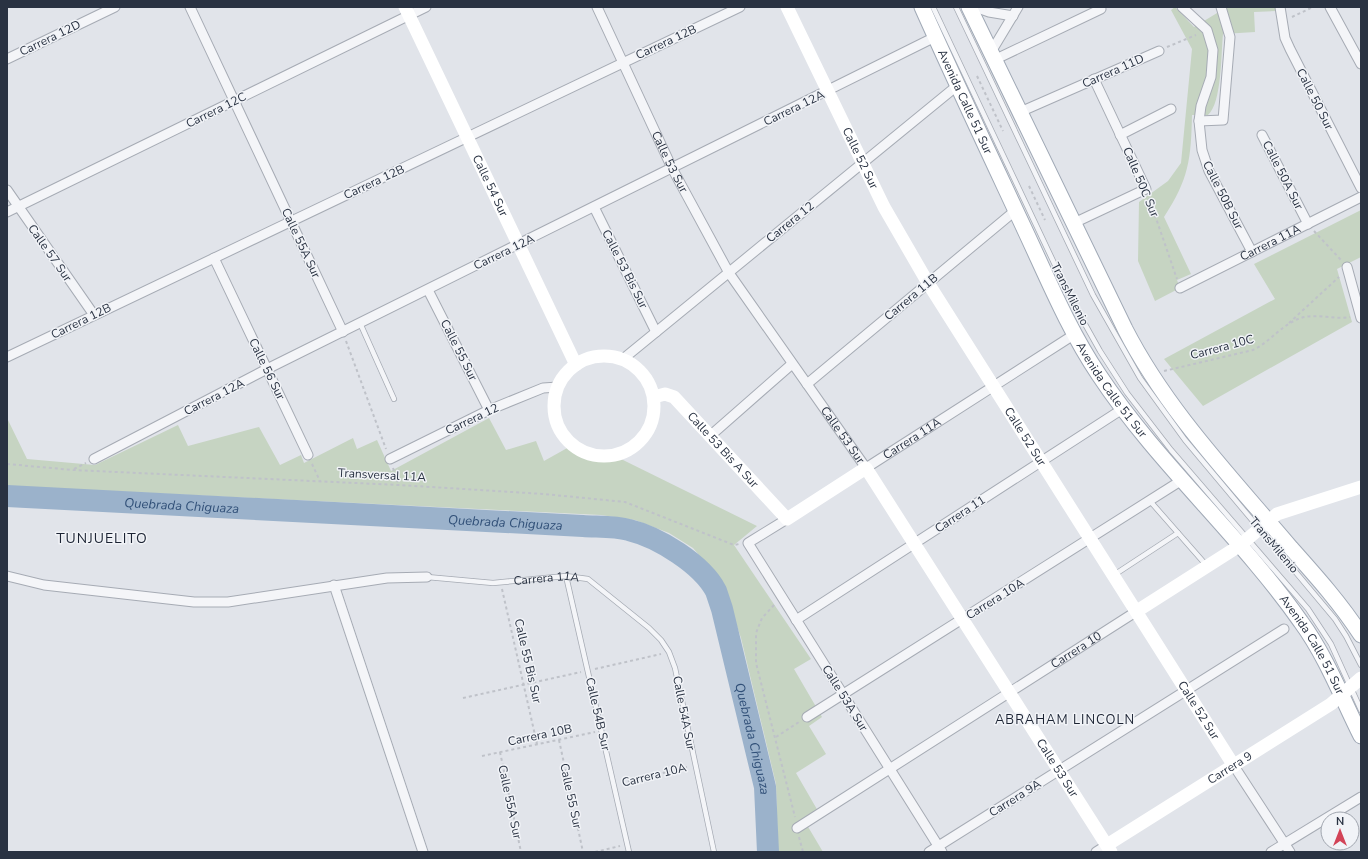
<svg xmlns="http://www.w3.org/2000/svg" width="1368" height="859" viewBox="0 0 1368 859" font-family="'Nunito Sans',sans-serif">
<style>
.green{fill:#c6d4c2}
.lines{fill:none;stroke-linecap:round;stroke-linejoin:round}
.river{stroke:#9bb2cb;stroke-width:22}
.lane-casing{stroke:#a6abb4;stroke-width:6}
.street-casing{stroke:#a6abb4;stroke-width:11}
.primary-casing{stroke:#a0a9b6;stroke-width:17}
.path{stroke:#bfc2c9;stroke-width:2;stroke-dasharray:3 3;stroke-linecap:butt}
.lane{stroke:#f4f5f8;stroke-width:4.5}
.street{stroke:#f4f5f8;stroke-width:9}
.secondary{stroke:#fff;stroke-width:13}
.primary{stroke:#fff;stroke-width:15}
.labels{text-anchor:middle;stroke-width:3;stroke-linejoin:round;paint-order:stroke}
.street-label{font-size:12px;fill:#293242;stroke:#f1f3f7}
.water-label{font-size:13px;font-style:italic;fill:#315078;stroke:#f1f3f7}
.neighbourhood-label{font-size:13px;letter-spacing:1px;fill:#1b2333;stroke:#f1f3f7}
.quarter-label{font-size:14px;letter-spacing:1px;fill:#1b2333;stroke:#f1f3f7}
</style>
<rect width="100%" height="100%" fill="#e1e4ea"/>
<!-- green -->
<g class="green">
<path d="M 1175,7 L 1194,27 L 1227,7 L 1276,7 L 1276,11 L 1254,12 L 1255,32 L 1223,34 C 1221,53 1222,103 1208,115 L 1192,115 C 1191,159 1189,179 1164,217 L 1191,274 L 1177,280 L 1180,288 L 1155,301 L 1138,261 L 1139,202 L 1168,181 L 1181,163 L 1192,49 L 1171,10 Z"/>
<polygon points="1361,210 1361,257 1337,269 1352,322 1203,406 1164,359 1275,299 1254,264"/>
<path d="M 7,418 L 27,459 L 95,465 L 178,425 L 188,446 L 259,427 L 280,465 L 301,455 L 304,463 L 353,438 L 357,449 L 377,440 L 391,471 L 489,418 L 506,450 L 536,441 L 544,461 L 569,447 C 586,458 600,463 621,459 L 757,526 L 734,545 L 811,659 L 794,669 L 822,717 L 809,726 L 826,754 L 796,773 L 818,811 L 804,820 L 823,852 L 778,852 L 776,784 L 741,638 L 722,582 L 693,548 L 669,533 L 635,520 L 601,515 L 7,486 Z"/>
</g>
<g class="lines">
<!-- river -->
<path class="river" id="s1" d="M 7,496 L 583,526 C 598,527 615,526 629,530 C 658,537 702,564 716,591 C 718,597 720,603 722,609 L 765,787 L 768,852"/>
<defs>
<g id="lane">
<polyline points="933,7 1072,301 1100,351 1127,393 1171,450 1308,609 1331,644 1361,710"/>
<polyline points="956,7 1093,295 1140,378 1185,440 1335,619 1346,636 1361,665"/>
<polyline points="360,323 394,399"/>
<polyline points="1150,501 1207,566"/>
<polyline points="1114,575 1178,533"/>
<polyline points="566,576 629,852"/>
<path id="s2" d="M 427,577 L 493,583 L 566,576 L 588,579 L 649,628 L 661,640 L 669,652 L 675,668 L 714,852"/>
</g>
<g id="street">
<polyline points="190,7 343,332"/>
<path id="s3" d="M 597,7 L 672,168 L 729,273 L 866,468 L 1075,334"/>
<polyline points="975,7 989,12 1013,16"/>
<polyline points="1182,7 1207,30 1213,50 1211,77 1201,106 1199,121 1202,150 1209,171 1252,252"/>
<polyline points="1280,7 1285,38 1290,49 1361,188"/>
<polyline points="1330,7 1361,64"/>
<polyline points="991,52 1018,7"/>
<polyline points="7,59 115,7"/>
<polyline points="994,60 1101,9"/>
<polyline points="1020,112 1159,51"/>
<polyline points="1199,121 1223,120 1230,37 1221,7"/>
<polyline points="1120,135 1171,109"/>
<polyline points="1262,135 1308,224"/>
<polyline points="7,190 94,315"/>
<polyline points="594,207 656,332"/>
<polyline points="7,212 426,7"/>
<polyline points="1074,223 1146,189 1094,79"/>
<polyline points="214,258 308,455"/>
<polyline points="1347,267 1361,318"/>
<path id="s4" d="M 1180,288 L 1361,197"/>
<polyline points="428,290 489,410"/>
<polyline points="7,357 740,7"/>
<polyline points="623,359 958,85"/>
<polyline points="807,384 1016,210"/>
<polyline points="710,436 792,364"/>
<polyline points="94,459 267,369 935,37"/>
<polyline points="390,459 489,410 543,388 558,387"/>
<polyline points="787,519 748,543 942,852"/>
<polyline points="7,576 44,585 194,602 228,602 387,578 427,577"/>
<polyline points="334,585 423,852"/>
<polyline points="796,620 1124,408"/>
<polyline points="807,717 1182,480"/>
<polyline points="1234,766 1290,852"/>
<path id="s5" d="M 797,828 L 1137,611"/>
<polyline points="929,852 1284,629"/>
<polyline points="1096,852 1107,845"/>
<polyline points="1271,852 1361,797"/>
</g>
<g id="primary">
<path id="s10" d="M 922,7 C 955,81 989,153 1023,226 C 1047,277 1068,329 1099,375 C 1158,464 1240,535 1301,622 C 1326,656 1342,698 1361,736"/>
<path d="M 969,7 L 1125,329 C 1167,411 1232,478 1291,548 C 1316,576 1341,604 1361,635"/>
</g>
</defs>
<!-- lane casing -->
<use href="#lane" class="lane-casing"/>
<!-- street casing -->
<use href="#street" class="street-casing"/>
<!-- primary casing -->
<use href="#primary" class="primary-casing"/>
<!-- path -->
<g class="path">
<polyline points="1292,17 1313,7"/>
<polyline points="1167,47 1196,35"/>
<polyline points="977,76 1003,131"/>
<polyline points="1029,186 1045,220"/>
<polyline points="1149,198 1177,279"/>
<polyline points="1314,231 1341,260"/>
<polyline points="1289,323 1339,277"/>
<polyline points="346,341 386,449"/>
<path d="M 1164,371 L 1253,350 C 1270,342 1282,324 1301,318 C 1317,313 1334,320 1350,317"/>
<polyline points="7,464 73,470 399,485 544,494 625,502 734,545 739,544"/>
<polyline points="312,464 320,481"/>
<polyline points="393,468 399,485"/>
<polyline points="74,469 86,463"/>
<polyline points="502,589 537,744"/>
<polyline points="774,605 762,618 756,633 756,663 795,817"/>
<polyline points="595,669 661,654"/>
<polyline points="463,698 581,672"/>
<polyline points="776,737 799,722"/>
<polyline points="559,740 583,852"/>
<polyline points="500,752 521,852"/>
<polyline points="482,756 595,732"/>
<polyline points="622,783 687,767"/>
<polyline points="799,837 803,852"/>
<polyline points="595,852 620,846"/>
</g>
<!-- lane -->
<use href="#lane" class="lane"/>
<!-- street -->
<use href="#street" class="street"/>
<!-- secondary -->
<g class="secondary">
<path id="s6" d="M 405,7 L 576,365"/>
<path id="s7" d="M 787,7 L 884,207 L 928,283 L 1234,766"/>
<circle cx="604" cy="406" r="50"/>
<path id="s8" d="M 654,397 L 665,394 L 674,397 L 787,519 L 866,468 L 1111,852"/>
<polyline points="1137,611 1239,546 1277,514 1361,487"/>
<path id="s9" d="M 1107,845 L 1331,704 L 1361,678"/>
</g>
<!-- primary -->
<use href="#primary" class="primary"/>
</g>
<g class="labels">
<!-- street labels -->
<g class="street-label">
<text transform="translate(50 38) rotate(-26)" y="4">Carrera 12D</text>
<text transform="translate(666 42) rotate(-25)" y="4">Carrera 12B</text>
<text transform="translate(1113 71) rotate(-24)" y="4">Carrera 11D</text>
<text transform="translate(1315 99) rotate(63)" y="4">Calle 50 Sur</text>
<text dy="4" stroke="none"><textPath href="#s10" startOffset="104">Avenida Calle 51 Sur</textPath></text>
<text transform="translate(794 108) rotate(-26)" y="4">Carrera 12A</text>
<text transform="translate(216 110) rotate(-26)" y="4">Carrera 12C</text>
<text dy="4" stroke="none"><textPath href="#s7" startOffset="168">Calle 52 Sur</textPath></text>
<text dy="4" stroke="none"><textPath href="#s3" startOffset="171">Calle 53 Sur</textPath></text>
<text transform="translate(1283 175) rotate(63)" y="4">Calle 50A Sur</text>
<text transform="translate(374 182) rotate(-25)" y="4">Carrera 12B</text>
<text transform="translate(1141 182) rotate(67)" y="4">Calle 50C Sur</text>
<text dy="4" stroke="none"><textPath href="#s6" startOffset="198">Calle 54 Sur</textPath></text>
<text transform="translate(1223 195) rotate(63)" y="4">Calle 50B Sur</text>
<text transform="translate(790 222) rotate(-39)" y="4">Carrera 12</text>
<text dy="4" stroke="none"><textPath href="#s4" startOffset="101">Carrera 11A</textPath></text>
<text transform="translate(301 243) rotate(65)" y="4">Calle 55A Sur</text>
<text transform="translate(504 252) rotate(-26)" y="4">Carrera 12A</text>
<text transform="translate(50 253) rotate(55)" y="4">Calle 57 Sur</text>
<text transform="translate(625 269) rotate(63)" y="4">Calle 53 Bis Sur</text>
<text transform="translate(1070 294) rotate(63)" y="4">TransMilenio</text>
<text transform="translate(911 297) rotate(-40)" y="4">Carrera 11B</text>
<text transform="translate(81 321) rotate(-26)" y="4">Carrera 12B</text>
<text transform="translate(1222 347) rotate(-15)" y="4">Carrera 10C</text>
<text transform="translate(459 350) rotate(63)" y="4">Calle 55 Sur</text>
<text transform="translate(267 369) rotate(64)" y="4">Calle 56 Sur</text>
<text dy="4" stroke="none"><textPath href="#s10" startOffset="428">Avenida Calle 51 Sur</textPath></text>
<text transform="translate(214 397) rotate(-27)" y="4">Carrera 12A</text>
<text transform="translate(472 419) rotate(-25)" y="4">Carrera 12</text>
<text dy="4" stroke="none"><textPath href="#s3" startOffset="495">Calle 53 Sur</textPath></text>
<text dy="4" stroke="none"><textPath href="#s7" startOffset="492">Calle 52 Sur</textPath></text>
<text dy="4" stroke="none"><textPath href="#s3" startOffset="590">Carrera 11A</textPath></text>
<text dy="4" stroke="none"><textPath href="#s8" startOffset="93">Calle 53 Bis A Sur</textPath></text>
<text transform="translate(382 475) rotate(3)" y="4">Transversal 11A</text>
<text transform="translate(960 514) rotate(-33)" y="4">Carrera 11</text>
<text transform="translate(1274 545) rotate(50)" y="4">TransMilenio</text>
<text dy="4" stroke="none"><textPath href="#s2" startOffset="120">Carrera 11A</textPath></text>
<text transform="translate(995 599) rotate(-32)" y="4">Carrera 10A</text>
<text dy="4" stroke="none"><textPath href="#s10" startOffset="753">Avenida Calle 51 Sur</textPath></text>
<text dy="4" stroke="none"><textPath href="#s5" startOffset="331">Carrera 10</textPath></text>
<text transform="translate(528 661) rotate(77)" y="4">Calle 55 Bis Sur</text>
<text transform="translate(845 698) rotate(58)" y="4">Calle 53A Sur</text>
<text dy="4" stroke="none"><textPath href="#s7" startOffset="816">Calle 52 Sur</textPath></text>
<text transform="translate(684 713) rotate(79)" y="4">Calle 54A Sur</text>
<text transform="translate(598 714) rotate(77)" y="4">Calle 54B Sur</text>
<text transform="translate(540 735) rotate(-12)" y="4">Carrera 10B</text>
<text dy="4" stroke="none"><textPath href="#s8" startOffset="637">Calle 53 Sur</textPath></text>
<text dy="4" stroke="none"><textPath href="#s9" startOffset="145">Carrera 9</textPath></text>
<text transform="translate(654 775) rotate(-14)" y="4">Carrera 10A</text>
<text transform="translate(571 796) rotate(78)" y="4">Calle 55 Sur</text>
<text transform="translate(1015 798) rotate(-32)" y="4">Carrera 9A</text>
<text transform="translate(510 802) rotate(78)" y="4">Calle 55A Sur</text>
</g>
<!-- water labels -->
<g class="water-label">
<text dy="5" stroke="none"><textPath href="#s1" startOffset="175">Quebrada Chiguaza</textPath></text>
<text dy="5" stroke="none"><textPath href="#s1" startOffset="499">Quebrada Chiguaza</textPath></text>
<text dy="5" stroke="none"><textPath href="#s1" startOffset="884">Quebrada Chiguaza</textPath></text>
</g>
<!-- neighbourhood labels -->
<g class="neighbourhood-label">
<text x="1065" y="724">ABRAHAM LINCOLN</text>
</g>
<!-- quarter labels -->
<g class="quarter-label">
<text x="102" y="543">TUNJUELITO</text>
</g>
</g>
<!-- border -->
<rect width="1368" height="859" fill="none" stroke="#293242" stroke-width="16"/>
<!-- north arrow -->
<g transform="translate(1340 831)"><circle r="19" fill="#f1f3f7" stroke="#a1a6af"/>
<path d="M0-3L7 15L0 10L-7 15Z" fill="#d24357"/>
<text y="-6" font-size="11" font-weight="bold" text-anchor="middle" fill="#293242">N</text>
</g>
</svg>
